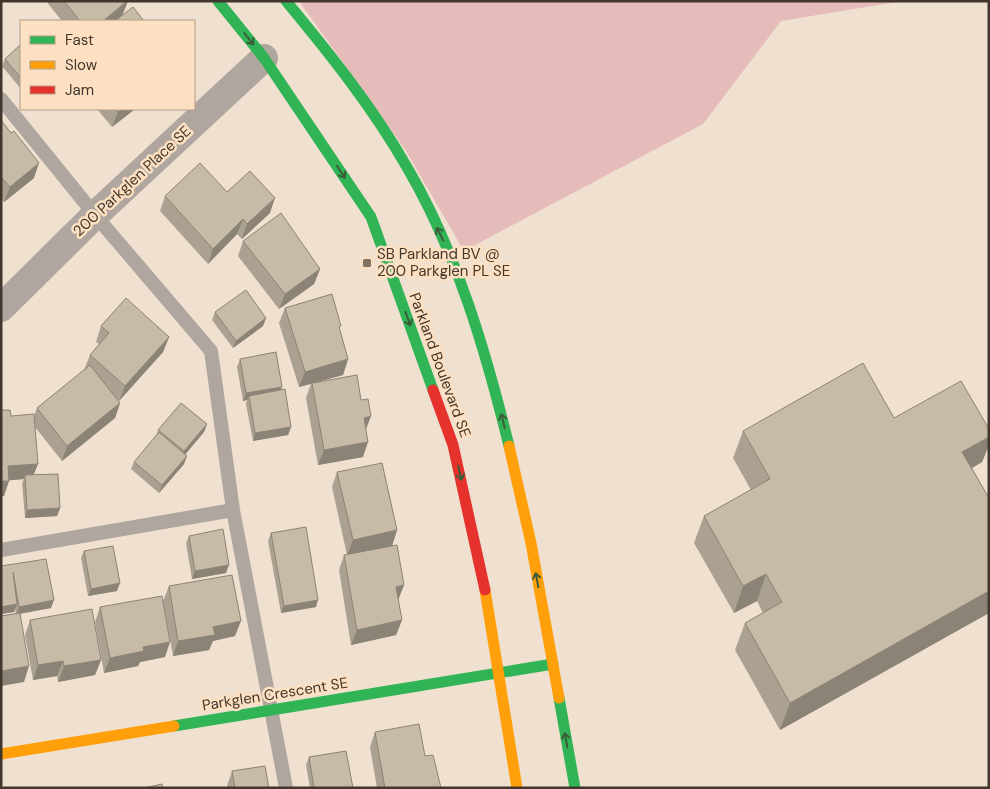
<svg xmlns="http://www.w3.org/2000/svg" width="990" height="789" viewBox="0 0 990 789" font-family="'DM Sans',sans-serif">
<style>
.green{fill:#e6bcbb}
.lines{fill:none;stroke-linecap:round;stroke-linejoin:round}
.lane{stroke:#afa79f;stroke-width:14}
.street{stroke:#afa79f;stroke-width:28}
.fast{stroke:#30b455;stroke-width:11}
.slow{stroke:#ff9f0a;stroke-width:11}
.jam{stroke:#e5322d;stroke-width:11}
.wall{fill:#aba190}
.shaded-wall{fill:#8b8375}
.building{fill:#c7bba7;stroke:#8b8375}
.oneway{stroke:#3d5c38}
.poi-dot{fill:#7f7265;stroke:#fde0c2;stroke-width:2}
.labels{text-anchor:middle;stroke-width:5;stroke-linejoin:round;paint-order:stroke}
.street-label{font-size:15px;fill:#42372c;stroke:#fde0c2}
.poi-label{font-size:15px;fill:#42372c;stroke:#fde0c2;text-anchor:start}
</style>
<rect width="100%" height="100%" fill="#f0e0cf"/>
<!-- green -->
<polygon class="green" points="299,1 903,1 781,21 703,124 464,251 406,151"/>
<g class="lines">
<!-- lane -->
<g class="lane">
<polyline points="1,99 95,215 211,351 233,510 286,788"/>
<polyline points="1,550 233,510"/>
</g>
<!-- street -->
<polyline class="street" points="1,308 95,215 264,58"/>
<!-- fast -->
<g class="fast">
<polyline points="218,1 264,58 371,217 433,390"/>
<path d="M 286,1 C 330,54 374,109 408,169 C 457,253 486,352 509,446"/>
<polyline points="559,698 575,788"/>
<polyline points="174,726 553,664"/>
</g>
<!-- slow -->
<g class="slow">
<polyline points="509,446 531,543 559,698"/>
<polyline points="485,590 517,788"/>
<polyline points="1,754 174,726"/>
</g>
<!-- jam -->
<polyline class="jam" points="433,390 453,445 485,590"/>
</g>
<!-- wall -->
<g class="wall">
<polygon points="46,1 128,1 122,15 144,21 62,21"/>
<polygon points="21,44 21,89 2,66 5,59"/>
<polygon points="97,109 135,109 112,127"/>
<polygon points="1,120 34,178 4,202 1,199"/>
<polygon points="227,192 270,213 242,239 237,234 208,264 160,211 165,196"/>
<polygon points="243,241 320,269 314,284 279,309 238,256"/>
<polygon points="285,308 340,331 348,359 343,375 320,381 366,429 363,457 318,465 306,398 311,384 299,387 279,323"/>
<polygon points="215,312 266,318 263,326 233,348 212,320"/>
<polygon points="101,326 169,337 163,352 119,401 117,399 120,403 115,418 62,461 35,427 33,475 60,508 57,516 25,518 22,483 24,479 9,480 4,496 11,416 34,416 37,408 84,370 90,355 99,344 96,342"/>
<polygon points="240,359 281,390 291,427 288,435 253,441 246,404 247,400 243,401 237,367"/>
<polygon points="894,418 989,429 989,445 982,462 972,468 989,498 989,613 780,730 735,650 745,623 763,613 757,601 734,613 694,543 704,516 751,490 733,458 743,431"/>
<polygon points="207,424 204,432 185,455 187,456 184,464 159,493 131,469 134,462 156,436 158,430"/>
<polygon points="337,472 397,530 392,546 353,554 404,585 398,600 402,620 396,635 351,645 339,570 344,555 347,555 332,487"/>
<polygon points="271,533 316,607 281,613 268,541"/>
<polygon points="189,536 226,573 192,579 186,543"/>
<polygon points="84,551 117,591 88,596 81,558"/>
<polygon points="1,566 51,608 20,614 24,682 15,608 14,612 1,614"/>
<polygon points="169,586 235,636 213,641 209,650 173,656 163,601"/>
<polygon points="100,607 165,657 140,662 138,666 104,673 95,622"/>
<polygon points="30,620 101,660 95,675 58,682 57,676 33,680 25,635"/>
<polygon points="375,732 425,756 441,788 377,788 370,747"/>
<polygon points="309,757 353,788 310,788 306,765"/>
<polygon points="232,771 269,788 227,788 227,786"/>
</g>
<!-- shaded-wall -->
<g class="shaded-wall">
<polygon points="128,1 122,16 116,21 103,21"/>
<polygon points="122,109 135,109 112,127 118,112"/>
<polygon points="39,163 34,178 4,202 10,187"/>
<polygon points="275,198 270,213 242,239 247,224"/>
<polygon points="243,219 237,234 208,264 213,249"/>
<polygon points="320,269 314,284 279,309 285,294"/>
<polygon points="266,318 263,326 233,348 236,341"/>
<polygon points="169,337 163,352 119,401 125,386"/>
<polygon points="348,359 343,375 299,387 305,372"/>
<polygon points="282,387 279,395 249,396 247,400 243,401 246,393"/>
<polygon points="120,403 115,418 62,461 67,446"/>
<polygon points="371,416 365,432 364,418"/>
<polygon points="207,424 204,432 181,459 184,451"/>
<polygon points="291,427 288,435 253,441 255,433"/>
<polygon points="989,437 989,445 982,462 953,479 962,452"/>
<polygon points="368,442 363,457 318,465 324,450"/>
<polygon points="187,456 184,464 159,493 162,485"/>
<polygon points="38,464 32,479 25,475 24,479 3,481 8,466"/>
<polygon points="1,481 9,481 4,496 1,496"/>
<polygon points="60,508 57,516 25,518 27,510"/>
<polygon points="397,530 392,546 347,555 353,540"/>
<polygon points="229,565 226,573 192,579 195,571"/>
<polygon points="766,574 757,601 734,613 743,586"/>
<polygon points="120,583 117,591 88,596 91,589"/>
<polygon points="404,585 398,600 396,587"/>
<polygon points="989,591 989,613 780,730 790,703"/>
<polygon points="54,600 51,608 17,614 19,607"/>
<polygon points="318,600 316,607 281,613 284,606"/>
<polygon points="17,604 14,612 1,614 1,607"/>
<polygon points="402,620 396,635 351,645 357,630"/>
<polygon points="241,621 235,636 213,641 209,650 173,656 178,641 213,627"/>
<polygon points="170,642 165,657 140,662 138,666 104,673 110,658 143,647"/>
<polygon points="101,660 95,675 58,682 64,666"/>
<polygon points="63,661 57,676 33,680 38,665"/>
<polygon points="29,666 24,682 1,686 1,671"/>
</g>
<!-- building -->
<g class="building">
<polygon points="64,1 127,1 103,21 80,21"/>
<polygon points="133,7 144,21 115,21"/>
<polygon points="21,44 21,78 5,59"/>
<polygon points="115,109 122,109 118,112"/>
<polygon points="1,120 11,133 14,131 39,163 10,187 1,177"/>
<polygon points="200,163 227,192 250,171 275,198 247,224 243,219 213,249 165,196"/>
<polygon points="281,213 320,269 285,294 243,241"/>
<polygon points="246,290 266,318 236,341 215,312"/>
<polygon points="332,294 341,326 339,327 348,359 305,372 285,308"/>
<polygon points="126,298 169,337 125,386 90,355 109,333 101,326"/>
<polygon points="276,352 282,387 246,393 240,359"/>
<polygon points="863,363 894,418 961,381 989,429 989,437 962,452 989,498 989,591 790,703 745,623 782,602 766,574 743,586 704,516 770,479 743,431"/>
<polygon points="90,365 120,403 67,446 37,408"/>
<polygon points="357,375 361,400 368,399 371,416 364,418 368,442 324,450 312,383"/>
<polygon points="285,389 291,427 255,433 249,396"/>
<polygon points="181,403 207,424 184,451 158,430"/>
<polygon points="1,410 10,410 11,416 34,414 38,464 8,466 9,481 1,481"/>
<polygon points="159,432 187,456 162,485 134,462"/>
<polygon points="382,463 397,530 353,540 337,472"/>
<polygon points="58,474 60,508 27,510 25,475"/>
<polygon points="306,527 318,600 284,606 271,533"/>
<polygon points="223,529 229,565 195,571 189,536"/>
<polygon points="397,545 404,585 396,587 402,620 357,630 344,555"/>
<polygon points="113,546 120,583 91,589 84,551"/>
<polygon points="46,559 54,600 19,607 13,572 17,604 1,607 1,566"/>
<polygon points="232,575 241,621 213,627 215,635 178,641 169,586"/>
<polygon points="162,596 170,642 143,647 144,651 110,658 100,607"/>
<polygon points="92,609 101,660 64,666 63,661 38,665 30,620"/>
<polygon points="20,613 29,666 1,671 1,616"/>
<polygon points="419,724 425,756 433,755 441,788 385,788 375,732"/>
<polygon points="346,751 353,788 314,788 309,757"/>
<polygon points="265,766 269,788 235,788 232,771"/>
<polygon points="162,784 163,788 144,788"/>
</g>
<!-- one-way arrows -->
<defs><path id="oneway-shaft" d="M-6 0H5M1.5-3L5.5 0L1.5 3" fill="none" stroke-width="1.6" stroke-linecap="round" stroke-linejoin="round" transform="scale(1.25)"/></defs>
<g class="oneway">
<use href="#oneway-shaft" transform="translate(249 39) rotate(51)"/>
<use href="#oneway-shaft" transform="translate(341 172) rotate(56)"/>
<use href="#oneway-shaft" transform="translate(440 234) rotate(-117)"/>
<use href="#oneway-shaft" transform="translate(408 319) rotate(70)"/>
<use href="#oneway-shaft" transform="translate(503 421) rotate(-104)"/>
<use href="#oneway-shaft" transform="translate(460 473) rotate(77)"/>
<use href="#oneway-shaft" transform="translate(537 580) rotate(-101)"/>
<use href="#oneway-shaft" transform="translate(566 740) rotate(-100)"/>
</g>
<!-- markers -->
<rect class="poi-dot" x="362" y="258" width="10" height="10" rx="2.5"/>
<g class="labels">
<!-- street labels -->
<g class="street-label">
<text transform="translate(132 181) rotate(-43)" y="5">200 Parkglen Place SE</text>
<text transform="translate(440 365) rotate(70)" y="5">Parkland Boulevard SE</text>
<text transform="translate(275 694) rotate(-9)" y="5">Parkglen Crescent SE</text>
</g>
<!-- poi labels -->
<g class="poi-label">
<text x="377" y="259">SB Parkland BV @<tspan x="377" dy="17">200 Parkglen PL SE</tspan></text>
</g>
</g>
<!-- border -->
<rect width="990" height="789" fill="none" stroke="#42372c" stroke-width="5"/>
<!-- legend -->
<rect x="20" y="20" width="175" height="90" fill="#fde0c2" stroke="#b29c86"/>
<rect x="30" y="36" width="25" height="8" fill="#30b455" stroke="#b29c86"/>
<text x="65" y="45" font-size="15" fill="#42372c">Fast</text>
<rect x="30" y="61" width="25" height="8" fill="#ff9f0a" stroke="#b29c86"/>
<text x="65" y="70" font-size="15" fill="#42372c">Slow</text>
<rect x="30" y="86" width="25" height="8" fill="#e5322d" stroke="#b29c86"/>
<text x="65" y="95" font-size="15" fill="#42372c">Jam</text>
</svg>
